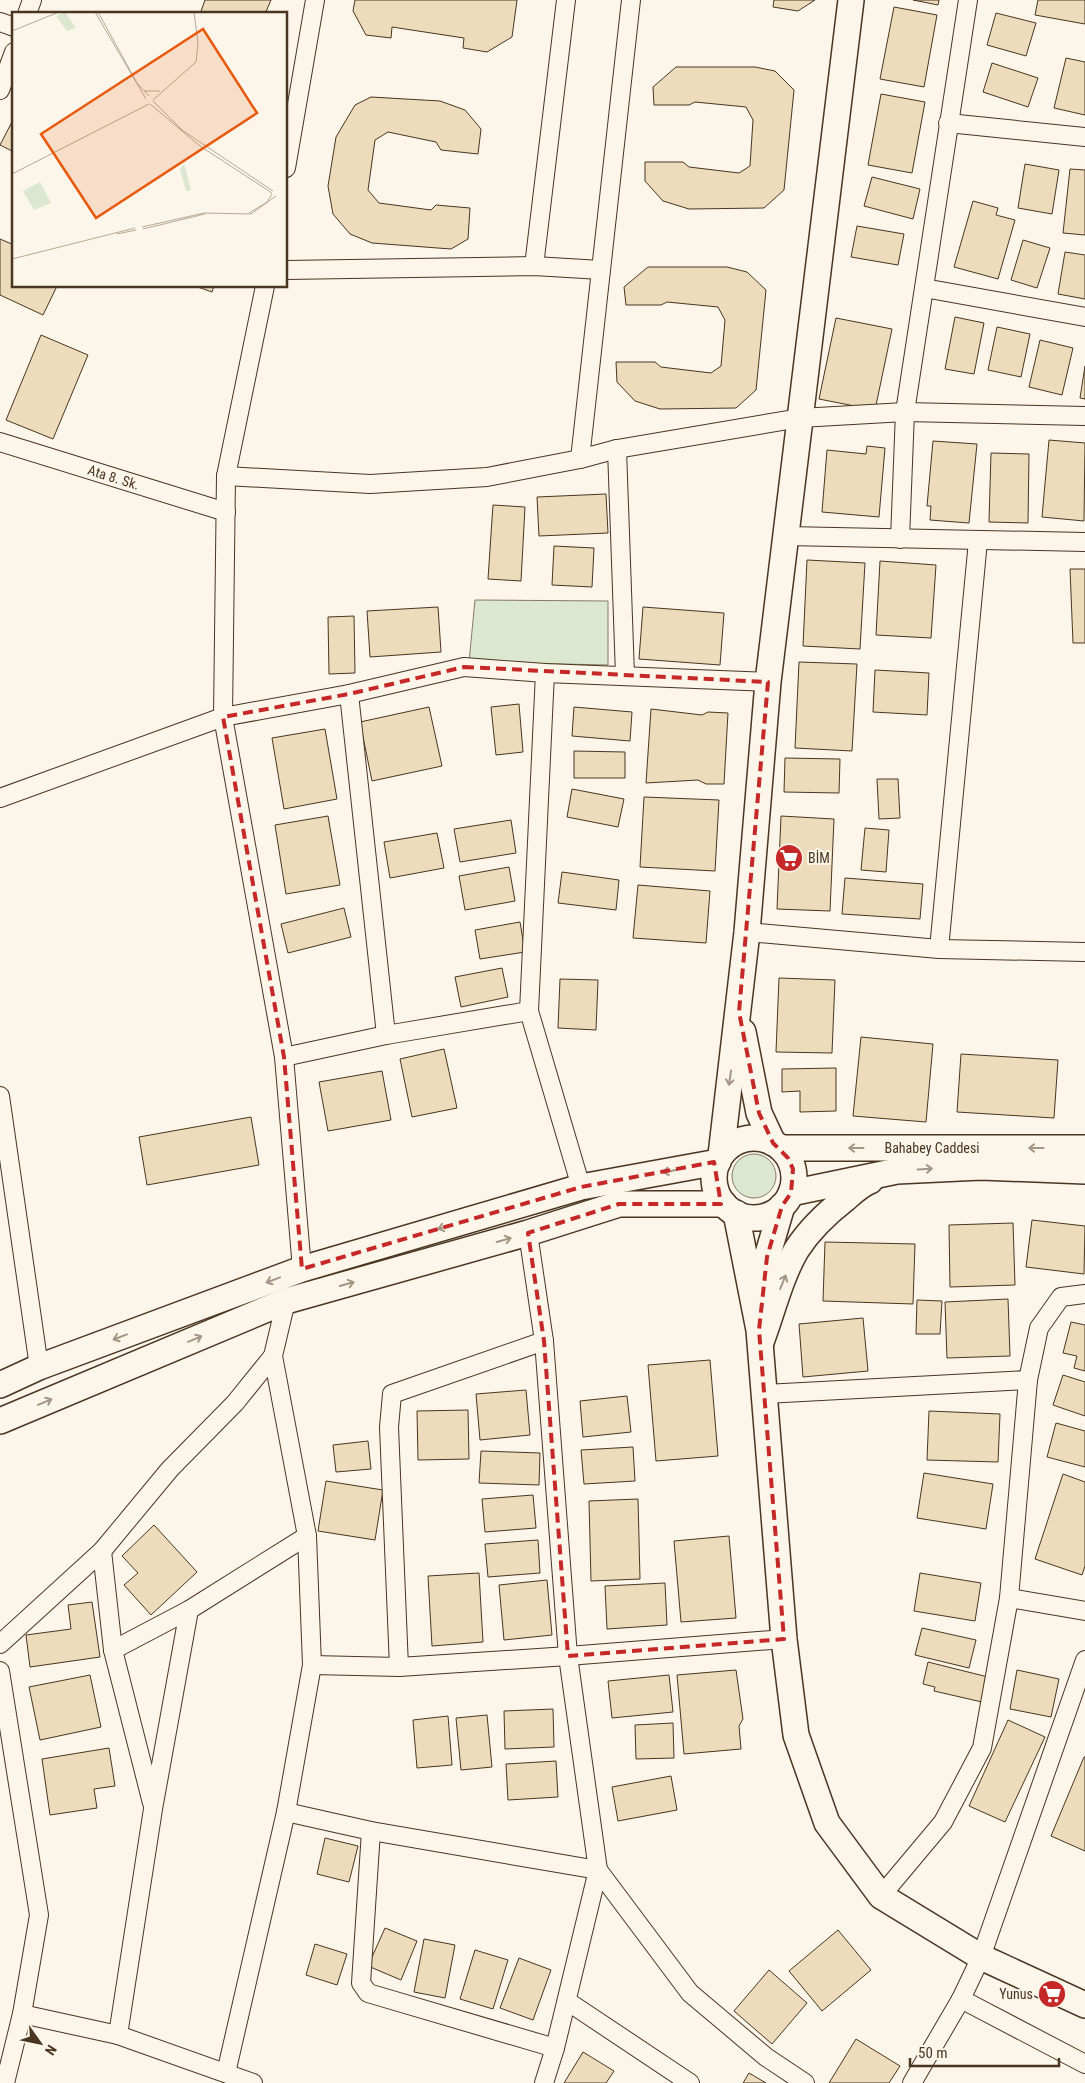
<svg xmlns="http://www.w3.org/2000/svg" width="1085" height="2083" viewBox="0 0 1085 2083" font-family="'Roboto Condensed',sans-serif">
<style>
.green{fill:#dce7d0;stroke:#887966}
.building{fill:#ecdcbc;stroke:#4a3520}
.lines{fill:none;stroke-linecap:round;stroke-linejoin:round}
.street-casing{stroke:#4a3520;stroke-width:20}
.secondary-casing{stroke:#4a3520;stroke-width:28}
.street{stroke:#fbf6e9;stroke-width:18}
.secondary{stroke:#fbf6e9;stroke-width:25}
.oneway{stroke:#a29684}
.marked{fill:none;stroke:#c62828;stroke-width:4;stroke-dasharray:10 6;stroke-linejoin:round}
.labels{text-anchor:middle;stroke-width:4;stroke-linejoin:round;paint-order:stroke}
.street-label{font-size:14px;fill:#4a3520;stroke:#fbf6e9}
.poi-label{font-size:14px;fill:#4a3520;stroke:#fbf6e9;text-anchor:start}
.inset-road{fill:none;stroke:#b4a999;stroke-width:1}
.view{fill:#e8590c;fill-opacity:0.15;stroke:#e8590c;stroke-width:2.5}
.inset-edge{fill:none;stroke:#4a3520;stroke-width:2.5}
</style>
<rect width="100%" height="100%" fill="#fbf6e9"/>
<!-- green -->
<g class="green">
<polygon points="475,600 608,601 608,665 469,662"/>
<circle cx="754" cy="1176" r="22"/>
</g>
<!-- building -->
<g class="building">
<polygon points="205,0 271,0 265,14 200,14"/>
<polygon points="355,0 517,0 512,37 487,52 463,48 464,38 392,27 391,38 366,35 353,11"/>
<polygon points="774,0 815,0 798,11 773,7"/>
<polygon points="913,0 939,0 938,5"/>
<polygon points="1038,0 1085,0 1085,24 1035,15"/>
<polygon points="894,7 937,15 924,87 880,79"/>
<polygon points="996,13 1036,23 1026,56 987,45"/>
<polygon points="1066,58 1085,62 1085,115 1054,108"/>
<polygon points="992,63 1038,78 1028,107 983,92"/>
<polygon points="676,67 755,67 775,71 794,90 784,190 764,208 689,209 663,201 645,181 645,162 683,162 689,167 739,173 750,166 753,120 746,107 695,102 689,105 654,105 653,87"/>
<polygon points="881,94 925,102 912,173 868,165"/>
<polygon points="371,97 440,101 465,110 481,129 478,154 441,150 436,142 388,132 375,140 368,190 379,203 431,210 436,205 470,208 468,239 451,249 372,243 350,234 333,214 328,186 336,137 355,105"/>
<polygon points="14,118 14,152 0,145"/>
<polygon points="1025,164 1059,170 1052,214 1018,208"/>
<polygon points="1070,169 1085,170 1085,235 1063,233"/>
<polygon points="872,177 920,189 913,219 864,206"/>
<polygon points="973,201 998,208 996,215 1015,220 998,279 954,267"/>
<polygon points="857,226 904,234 898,265 851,257"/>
<polygon points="0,239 14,245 14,286 57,286 43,315 0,295"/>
<polygon points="1023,240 1050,248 1037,288 1011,280"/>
<polygon points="1065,252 1085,255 1085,299 1058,294"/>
<polygon points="648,267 727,267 747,272 766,290 756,390 736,408 660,409 635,401 617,382 616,362 655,362 661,367 711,373 721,366 725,320 718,307 667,302 661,305 626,305 624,287"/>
<polygon points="195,286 214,286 212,292"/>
<polygon points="955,317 984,323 974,374 945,369"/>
<polygon points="836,318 892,329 875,410 819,399"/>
<polygon points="997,327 1030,334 1021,377 988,370"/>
<polygon points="41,335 88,355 53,439 6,420"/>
<polygon points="1040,340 1073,348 1062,395 1029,387"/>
<polygon points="1085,366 1085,399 1080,398"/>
<polygon points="1049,440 1085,443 1084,521 1042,517"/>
<polygon points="933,441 977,444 969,523 930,520 931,506 927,506"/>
<polygon points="867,446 885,448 879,517 822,512 827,450 866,454"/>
<polygon points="991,453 1029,454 1028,523 989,522"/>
<polygon points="606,494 608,533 539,536 537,497"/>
<polygon points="493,505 525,507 521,581 488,579"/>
<polygon points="554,546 594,548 592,587 552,585"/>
<polygon points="807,560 865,563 860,649 803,646"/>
<polygon points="880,561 936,565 931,638 876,635"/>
<polygon points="1070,569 1085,569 1085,643 1073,643"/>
<polygon points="438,607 441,652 370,657 367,611"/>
<polygon points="643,607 724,613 720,665 639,659"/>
<polygon points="354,616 355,673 329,674 328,617"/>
<polygon points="799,662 857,664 852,751 795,748"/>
<polygon points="875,670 929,673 927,715 873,712"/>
<polygon points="519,704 523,752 496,755 491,707"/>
<polygon points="429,707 442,766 372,781 360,722"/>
<polygon points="574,707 632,712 630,741 572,736"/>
<polygon points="651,709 702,715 708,712 728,713 724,784 706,784 698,780 646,783"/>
<polygon points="325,729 337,799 284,809 272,738"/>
<polygon points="574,751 625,752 625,778 574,778"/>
<polygon points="785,758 840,759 839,793 784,792"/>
<polygon points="877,779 898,779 900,818 879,819"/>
<polygon points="572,789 624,799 618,827 567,817"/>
<polygon points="644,797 719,800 715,871 640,867"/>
<polygon points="328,816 340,885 286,894 275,825"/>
<polygon points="781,816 834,819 830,911 777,909"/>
<polygon points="511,820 516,853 460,862 454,829"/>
<polygon points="865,828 889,830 886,872 861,870"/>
<polygon points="437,833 444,868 390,878 384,842"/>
<polygon points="509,867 515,901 465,910 459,876"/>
<polygon points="562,872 619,880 616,910 558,903"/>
<polygon points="845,878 923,884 920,919 842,914"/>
<polygon points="638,885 710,891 706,943 633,938"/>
<polygon points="344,908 351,937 288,953 281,924"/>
<polygon points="520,922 525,952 480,959 475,930"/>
<polygon points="502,968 508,997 461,1007 455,977"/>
<polygon points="779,978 835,980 832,1053 776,1052"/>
<polygon points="560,979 598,980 596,1030 558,1028"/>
<polygon points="861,1037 933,1044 926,1122 853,1116"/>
<polygon points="444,1049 457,1108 412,1117 400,1059"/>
<polygon points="961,1054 1058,1060 1054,1118 957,1112"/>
<polygon points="836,1068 836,1111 800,1112 800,1091 782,1092 782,1069"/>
<polygon points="382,1071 391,1120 328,1131 319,1082"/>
<polygon points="251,1117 259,1165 147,1185 139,1137"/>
<polygon points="1032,1220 1085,1226 1084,1274 1026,1267"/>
<polygon points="1013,1223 1015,1285 950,1287 949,1225"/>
<polygon points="825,1242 915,1244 913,1304 823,1301"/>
<polygon points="1008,1299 1010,1356 947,1358 945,1302"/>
<polygon points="917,1300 942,1301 940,1334 916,1334"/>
<polygon points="863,1318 868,1371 803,1377 799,1324"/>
<polygon points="1071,1322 1085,1325 1085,1371 1074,1368 1077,1356 1063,1353"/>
<polygon points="710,1360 718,1456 656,1461 648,1365"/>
<polygon points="1063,1375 1085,1382 1085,1416 1053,1405"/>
<polygon points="526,1390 530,1435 480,1440 476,1394"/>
<polygon points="627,1396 631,1432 583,1437 580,1401"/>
<polygon points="468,1410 469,1459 418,1460 417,1411"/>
<polygon points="929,1411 1000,1414 998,1462 927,1460"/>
<polygon points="1056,1423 1085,1431 1085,1467 1047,1457"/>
<polygon points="368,1441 371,1469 336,1472 333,1445"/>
<polygon points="633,1447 635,1481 584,1484 581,1450"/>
<polygon points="481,1451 540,1453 539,1485 479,1483"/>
<polygon points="924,1473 993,1484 986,1529 917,1518"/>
<polygon points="1063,1474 1085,1482 1085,1566 1082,1575 1035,1559"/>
<polygon points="326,1481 383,1490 375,1540 318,1531"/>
<polygon points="533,1495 536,1528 485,1532 482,1499"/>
<polygon points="638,1499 640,1579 591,1581 589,1501"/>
<polygon points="154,1525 197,1572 151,1615 124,1585 138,1573 122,1556"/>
<polygon points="729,1536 736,1618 681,1622 674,1541"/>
<polygon points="538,1540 540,1573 488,1577 485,1544"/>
<polygon points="479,1573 483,1642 432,1646 428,1576"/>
<polygon points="920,1573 981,1583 975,1621 914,1611"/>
<polygon points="547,1580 552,1635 504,1640 499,1585"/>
<polygon points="665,1583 667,1625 607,1629 605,1586"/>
<polygon points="92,1602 100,1657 30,1667 26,1635 71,1629 68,1605"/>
<polygon points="922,1628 976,1640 969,1668 915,1655"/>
<polygon points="928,1662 988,1677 982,1702 934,1691 935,1687 923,1684"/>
<polygon points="736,1670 743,1719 739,1726 741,1749 684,1754 677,1675"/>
<polygon points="1017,1670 1059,1679 1051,1717 1010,1709"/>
<polygon points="90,1675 101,1727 40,1740 29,1687"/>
<polygon points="669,1675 673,1712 612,1718 608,1681"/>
<polygon points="553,1709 554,1747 505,1749 504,1711"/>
<polygon points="487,1715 492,1767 461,1770 456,1718"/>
<polygon points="448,1716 452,1765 417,1768 413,1720"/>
<polygon points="1008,1720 1045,1737 1005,1822 969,1806"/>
<polygon points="673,1723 674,1758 636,1759 635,1725"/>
<polygon points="109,1748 115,1786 94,1789 97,1808 50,1815 42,1759"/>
<polygon points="1084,1757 1085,1757 1085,1851 1051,1836"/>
<polygon points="556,1761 558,1797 508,1800 506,1764"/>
<polygon points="671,1776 677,1810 618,1821 612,1787"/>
<polygon points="325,1838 358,1846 349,1882 317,1874"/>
<polygon points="385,1928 417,1941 401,1980 368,1966"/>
<polygon points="838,1930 871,1970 822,2011 789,1971"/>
<polygon points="424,1939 455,1945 445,1998 414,1992"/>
<polygon points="315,1944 347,1954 337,1985 306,1975"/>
<polygon points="475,1950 508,1960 493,2009 460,1999"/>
<polygon points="519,1958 551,1970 533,2020 500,2008"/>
<polygon points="769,1970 807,2003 772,2044 734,2011"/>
<polygon points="856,2039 900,2066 889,2083 829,2083"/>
<polygon points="583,2052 614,2071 606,2083 564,2083"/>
<polygon points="749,2073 766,2083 743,2083"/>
</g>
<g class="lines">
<defs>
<g id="street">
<polyline points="27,14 32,0"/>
<polyline points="0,22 14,27"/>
<polyline points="0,90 14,52"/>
<polyline points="948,123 1085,137"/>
<polyline points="286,168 315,0"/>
<polyline points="534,266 566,0"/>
<polyline points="286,270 534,266 601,270"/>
<polyline points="265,286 226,476 223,717 284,1057 302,1269"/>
<polyline points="924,288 1085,317"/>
<path id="s1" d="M 0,442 L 226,512"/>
<polyline points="617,449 625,675"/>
<polyline points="580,459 631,0"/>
<polyline points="226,476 370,484 487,477 580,459 617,449 800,418 905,412 1085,416"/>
<polyline points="786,536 1085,542"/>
<polyline points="900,539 905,412 968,0"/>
<polyline points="545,673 529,1011 581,1187"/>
<polyline points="349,694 386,1035"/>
<polyline points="0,798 223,717 349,694 464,667 545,673 768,682"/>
<polyline points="747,932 939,949 1085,952"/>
<polyline points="939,949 978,541"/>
<polyline points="284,1057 386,1035 529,1011"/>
<polyline points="0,1096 39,1367"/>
<polyline points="528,1233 544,1341 568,1656 598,1870 555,2048 544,2083"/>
<polyline points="765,1394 1028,1380"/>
<polyline points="102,1551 113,1650 152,1803"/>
<polyline points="1009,1598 1085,1611"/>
<polyline points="0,1644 102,1551 170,1469 235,1403 273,1356"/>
<polyline points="113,1650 189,1610 307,1536"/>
<polyline points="312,1665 399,1667 568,1656 784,1639"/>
<polyline points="399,1667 389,1427 392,1394 544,1341"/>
<polyline points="0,1671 39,1915 22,2014 5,2083"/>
<polyline points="286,1812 371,1831 598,1870 690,1993 766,2057 805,2083"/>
<polyline points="371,1831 361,1983 368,1993 555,2048"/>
<polyline points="881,1896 943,1822 982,1748 1009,1598 1028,1380 1039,1328 1061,1297 1085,1294"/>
<polyline points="961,1999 1085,2064"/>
<polyline points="567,2001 690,2083"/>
<polyline points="22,2014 118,2035 253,2083"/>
<polyline points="118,2035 153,1809 189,1610"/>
<polyline points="226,2073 286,1812 312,1665 307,1536 273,1356 286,1301"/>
<polyline points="912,2083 961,1999 981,1957 1085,1660"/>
</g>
<g id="secondary">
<polyline points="743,1032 759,1113 773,1143"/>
<circle cx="754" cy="1178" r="40"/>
<path id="s2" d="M 781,1148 L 1085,1148"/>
<polyline points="721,1155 747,932 768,682 851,0"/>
<polyline points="791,1193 897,1171 981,1167 1085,1171"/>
<polyline points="736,1213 759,1330 784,1639 796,1735 827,1823 881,1896 981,1957 1085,2005"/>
<polyline points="762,1305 767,1257 782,1206"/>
<path d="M 761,1342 C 772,1313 781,1275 797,1249 C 810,1229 827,1213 845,1199 C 853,1192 860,1185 870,1181"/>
<polyline points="0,1385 39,1367 302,1269 581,1187 718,1162"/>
<polyline points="0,1421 286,1301 528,1233 619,1204 724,1204"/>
</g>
</defs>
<!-- street casing -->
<use href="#street" class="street-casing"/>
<!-- secondary casing -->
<use href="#secondary" class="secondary-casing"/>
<!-- street -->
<use href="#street" class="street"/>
<!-- secondary -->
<use href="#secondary" class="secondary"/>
</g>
<!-- one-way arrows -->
<defs><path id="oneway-shaft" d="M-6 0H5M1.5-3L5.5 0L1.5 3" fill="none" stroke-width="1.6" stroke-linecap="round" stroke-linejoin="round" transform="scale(1.25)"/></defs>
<g class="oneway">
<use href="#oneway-shaft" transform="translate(730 1078) rotate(98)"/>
<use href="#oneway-shaft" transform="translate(856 1148) rotate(180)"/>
<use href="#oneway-shaft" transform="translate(1036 1148) rotate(180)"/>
<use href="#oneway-shaft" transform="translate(925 1169) rotate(-3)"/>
<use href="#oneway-shaft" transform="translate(670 1171) rotate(170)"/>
<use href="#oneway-shaft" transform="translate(445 1227) rotate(164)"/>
<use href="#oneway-shaft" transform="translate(504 1240) rotate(-16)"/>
<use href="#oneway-shaft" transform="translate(273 1280) rotate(159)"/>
<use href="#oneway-shaft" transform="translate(783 1282) rotate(-68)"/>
<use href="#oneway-shaft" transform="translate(347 1284) rotate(-16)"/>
<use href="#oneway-shaft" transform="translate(120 1337) rotate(159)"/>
<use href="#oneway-shaft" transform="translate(195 1339) rotate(-23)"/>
<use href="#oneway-shaft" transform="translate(45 1402) rotate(-23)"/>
</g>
<!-- marked area -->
<path class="marked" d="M 464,667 L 768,682 L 739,1012 L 759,1113 L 773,1143 L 788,1158 L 793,1169 L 791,1193 L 782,1206 L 767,1257 L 759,1330 L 784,1639 L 568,1656 L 544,1341 L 528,1233 L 619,1204 L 721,1204 L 714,1162 L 581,1187 L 302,1269 L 284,1057 L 223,717 L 349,694 Z"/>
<!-- icons -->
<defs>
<symbol id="supermarket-disc" viewBox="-11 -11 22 22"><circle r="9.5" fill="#c62828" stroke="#fbf6e9"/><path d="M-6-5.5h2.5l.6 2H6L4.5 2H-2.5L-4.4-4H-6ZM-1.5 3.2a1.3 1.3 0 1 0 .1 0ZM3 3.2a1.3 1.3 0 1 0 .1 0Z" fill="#fff"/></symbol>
</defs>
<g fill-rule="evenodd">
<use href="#supermarket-disc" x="773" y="842" width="32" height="32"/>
<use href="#supermarket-disc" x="1036" y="1978" width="32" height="32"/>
</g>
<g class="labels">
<!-- street labels -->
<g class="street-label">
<text dy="5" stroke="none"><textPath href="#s1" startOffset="119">Ata 8. Sk.</textPath></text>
<text dy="5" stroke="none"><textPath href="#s2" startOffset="151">Bahabey Caddesi</textPath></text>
</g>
<!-- poi labels -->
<g class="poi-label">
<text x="808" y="863">BİM</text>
<text x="1033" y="1999" text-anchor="end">Yunus</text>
</g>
</g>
<!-- overview -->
<g transform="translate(12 12)">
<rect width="275" height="275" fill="#fbf6e9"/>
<path d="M 53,0 L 64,16 L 55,19 L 44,4 ZM 172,151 L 179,178 L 177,179 L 174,179 L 168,158 ZM 28,170 L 39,191 L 22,198 L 11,179 Z" fill="#dce7d0"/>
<path class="inset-road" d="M 83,0 L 134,87M 86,0 L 125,71 L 137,84M 0,19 L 47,0M 132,79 L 148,79M 141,88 L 184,50 L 186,31 L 182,0M 141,89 L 170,118 L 261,179M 138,92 L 188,134 L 260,181M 0,162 L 137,92M 237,201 L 255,190 L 260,182M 130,215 L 192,201 L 239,202 L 264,184M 131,217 L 193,202M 105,222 L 124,218M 0,247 L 123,216"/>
<path class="view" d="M 191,17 L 245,101 L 84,206 L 29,122 Z"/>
<rect width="275" height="275" class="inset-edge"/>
</g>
<!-- north arrow -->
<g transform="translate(40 2043) rotate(123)" stroke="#fbf6e9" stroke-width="4" paint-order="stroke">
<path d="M0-4L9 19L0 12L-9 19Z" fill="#4a3520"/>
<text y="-8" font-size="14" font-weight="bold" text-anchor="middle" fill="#4a3520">N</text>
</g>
<!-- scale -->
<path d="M910 2058v8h149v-8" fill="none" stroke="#4a3520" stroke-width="2.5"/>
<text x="918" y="2058" font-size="15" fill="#4a3520" stroke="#fbf6e9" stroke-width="4" paint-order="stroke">50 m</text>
</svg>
